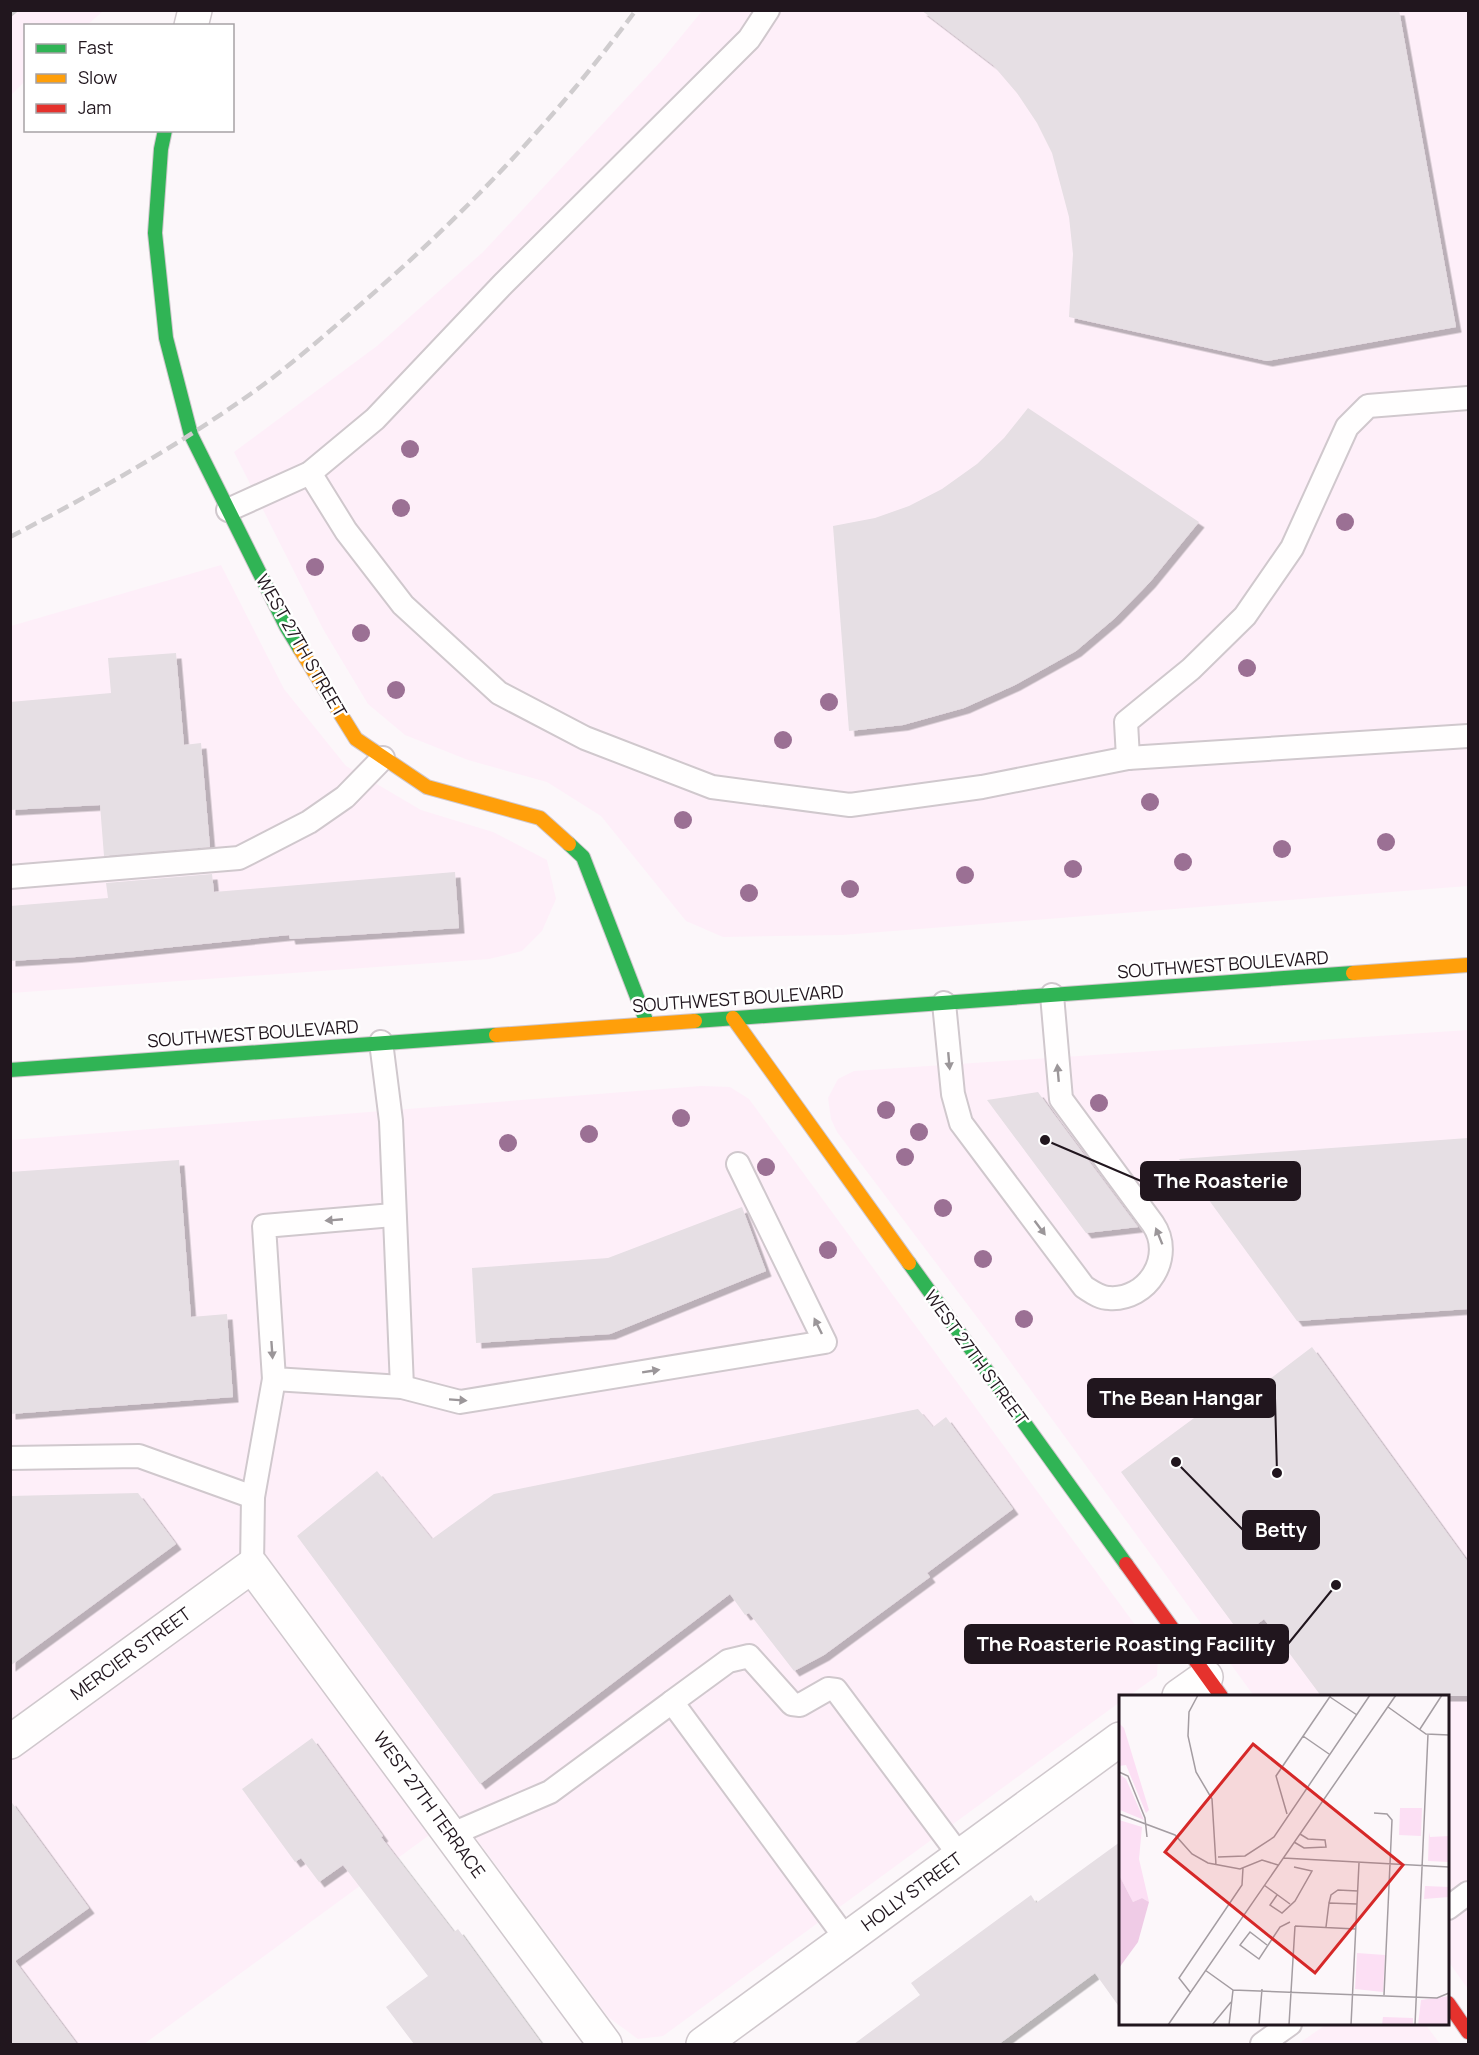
<svg xmlns="http://www.w3.org/2000/svg" width="1479" height="2055" viewBox="0 0 1479 2055" font-family="Manrope,sans-serif">
<style>
.built{fill:#feeff9}
.building{fill:#e6dfe4;filter:url(#shadow)}
.lines{fill:none;stroke-linecap:round;stroke-linejoin:round}
.lane-casing{stroke:#d0c8cd;stroke-width:26}
.street-casing{stroke:#d0c8cd;stroke-width:36}
.fast-casing{stroke:#d0c8cd;stroke-width:16}
.slow-casing{stroke:#d0c8cd;stroke-width:16}
.jam-casing{stroke:#d0c8cd;stroke-width:16}
.lane{stroke:#fffefe;stroke-width:22}
.street{stroke:#fffefe;stroke-width:33}
.fast{stroke:#30b455;stroke-width:14}
.slow{stroke:#ff9f0a;stroke-width:14}
.jam{stroke:#e5322d;stroke-width:14}
.rail{stroke:#cfccce;stroke-width:4.5;stroke-dasharray:12 6;stroke-linecap:butt}
.tree{fill:#9b7094}
.oneway{fill:#9b9699}
.labels{text-anchor:middle;stroke-width:5;stroke-linejoin:round;paint-order:stroke}
.street-label{font-size:18px;fill:#21161e;stroke:#fff}
.inset-road{fill:none;stroke:#a49da2;stroke-width:1.5}
.view{fill:#d62828;fill-opacity:0.15;stroke:#d62828;stroke-width:3}
.inset-edge{fill:none;stroke:#21161e;stroke-width:3}
.leader{fill:none;stroke:#21161e;stroke-width:2}
.callout-dot{fill:#21161e;stroke:#fff;stroke-width:2}
.callout{fill:#21161e;stroke:#21161e;stroke-width:2}
.callout-label{font-size:20px;text-anchor:middle;font-weight:bold;fill:#fff}
</style>
<defs>
<filter id="shadow"><feDropShadow dx="5.5" dy="5.5" stdDeviation="0" flood-color="#0004"/></filter>
</defs>
<rect width="100%" height="100%" fill="#fcf7fa"/>
<!-- built -->
<g class="built">
<polygon points="11,10 103,10 103,11 87,25 26,26 25,81 11,95"/>
<polygon points="702,11 1468,11 1468,886 842,935 723,937 686,921 601,816 547,782 468,760 405,735 368,704 323,629 234,452 377,346 483,252 661,61"/>
<polygon points="221,565 284,689 346,766 421,810 493,832 547,860 556,899 542,931 522,951 489,959 11,993 11,626"/>
<polygon points="1468,1030 1468,1989 1448,1961 1448,1696 1254,1696 998,1345 837,1132 831,1119 828,1098 838,1079 854,1071"/>
<polygon points="701,1086 730,1087 749,1099 1158,1656 1157,1676 1129,1696 1120,1696 1120,1702 663,2036 638,2039 608,2017 458,1814 144,2044 11,2044 11,1140"/>
<polygon points="1327,2024 1425,2024 1440,2044 1298,2044"/>
</g>
<!-- building -->
<g class="building">
<polygon points="921,10 1399,10 1456,327 1267,361 1069,317 1073,254 1069,217 1052,153 1037,123 1017,93 993,65"/>
<polygon points="1028,408 1199,522 1150,582 1115,618 1076,651 1015,685 964,708 903,725 849,731 833,526 875,518 909,506 942,489 977,464 1004,438"/>
<polygon points="176,653 184,745 201,743 210,847 104,856 100,805 10,810 10,702 111,693 108,658"/>
<polygon points="455,872 459,928 290,939 289,935 76,957 10,961 10,906 108,898 106,883 212,874 214,892"/>
<polygon points="1038,1092 1053,1113 1138,1227 1086,1233 987,1100"/>
<polygon points="1468,1138 1468,1309 1297,1321 1179,1159"/>
<polygon points="179,1160 191,1317 227,1314 233,1397 10,1414 10,1172"/>
<polygon points="742,1207 766,1271 610,1334 476,1343 472,1268 608,1258"/>
<polygon points="1312,1347 1468,1562 1468,1696 1321,1696 1264,1619 1242,1636 1121,1472 1213,1404 1221,1416"/>
<polygon points="918,1409 933,1427 946,1417 1013,1509 927,1573 930,1577 824,1655 794,1671 749,1613 745,1615 730,1594 480,1784 297,1536 377,1471 432,1539 494,1494"/>
<polygon points="138,1493 176,1544 10,1666 10,1496"/>
<polygon points="312,1738 383,1836 381,1837 454,1932 458,1929 542,2044 414,2044 386,2007 428,1976 343,1865 319,1882 301,1858 295,1862 242,1789"/>
<polygon points="10,1800 89,1908 15,1961 77,2044 10,2044"/>
<polygon points="1120,1842 1120,2008 1095,1973 999,2044 854,2044 920,1995 911,1983 1031,1895 1036,1903"/>
</g>
<g class="lines">
<defs>
<g id="lane">
<polyline points="310,473 346,531 403,605 499,693 585,738 712,787 850,805 982,787 1128,758 1468,736"/>
<polyline points="228,510 310,473 375,419 503,284 749,39 768,10"/>
<polyline points="1128,758 1126,722 1191,669 1245,616 1292,548 1347,427 1368,406 1468,398"/>
<polyline points="10,877 239,858 309,822 345,797 383,758"/>
<path d="M 944,1003 L 953,1094 L 961,1123 L 1084,1287 C 1092,1292 1100,1298 1109,1298 C 1148,1301 1175,1256 1153,1224 L 1061,1099 L 1052,995"/>
<polyline points="381,1042 391,1121 402,1387"/>
<polyline points="393,1215 264,1226 274,1379 402,1387 460,1402 825,1342 738,1164"/>
<polyline points="10,1458 139,1456 253,1497"/>
<polyline points="252,1566 253,1497 274,1379"/>
<polyline points="672,1702 728,1661 749,1656 792,1704 800,1705 828,1689 836,1690 960,1856"/>
<polyline points="450,1835 550,1792 672,1702 847,1940"/>
<polyline points="1448,1908 1468,1893"/>
<polyline points="1262,2044 1290,2024"/>
</g>
<g id="street">
<polyline points="191,26 195,10"/>
<polyline points="1179,1696 1206,1677"/>
<polyline points="10,1742 252,1566 605,2044"/>
<polyline points="703,2044 1120,1739"/>
</g>
<g id="fast">
<polyline points="165,130 161,149 155,233 166,338 191,435 286,626 300,649"/>
<polyline points="569,844 583,857 647,1023"/>
<polyline points="695,1021 1353,973"/>
<polyline points="10,1070 496,1035"/>
<polyline points="909,1263 1126,1564"/>
</g>
<g id="slow">
<polyline points="300,649 356,739 427,787 540,818 569,844"/>
<polyline points="1353,973 1468,965"/>
<polyline points="733,1018 909,1263"/>
<polyline points="496,1035 695,1021"/>
</g>
<g id="jam">
<polyline points="1126,1564 1221,1696"/>
<polyline points="1448,2003 1468,2032"/>
</g>
</defs>
<!-- lane casing -->
<use href="#lane" class="lane-casing"/>
<!-- street casing -->
<use href="#street" class="street-casing"/>
<!-- fast casing -->
<use href="#fast" class="fast-casing"/>
<!-- slow casing -->
<use href="#slow" class="slow-casing"/>
<!-- jam casing -->
<use href="#jam" class="jam-casing"/>
<!-- lane -->
<use href="#lane" class="lane"/>
<!-- street -->
<use href="#street" class="street"/>
<!-- fast -->
<use href="#fast" class="fast"/>
<!-- slow -->
<use href="#slow" class="slow"/>
<!-- jam -->
<use href="#jam" class="jam"/>
<!-- rail -->
<g class="rail">
<polyline points="10,15 16,10"/>
<path d="M 10,537 C 93,494 176,447 252,393 C 290,366 326,334 361,304 C 465,214 554,121 636,10"/>
</g>
</g>
<!-- trees -->
<g class="tree">
<circle cx="410" cy="449" r="9"/>
<circle cx="401" cy="508" r="9"/>
<circle cx="1345" cy="522" r="9"/>
<circle cx="315" cy="567" r="9"/>
<circle cx="361" cy="633" r="9"/>
<circle cx="1247" cy="668" r="9"/>
<circle cx="396" cy="690" r="9"/>
<circle cx="829" cy="702" r="9"/>
<circle cx="783" cy="740" r="9"/>
<circle cx="1150" cy="802" r="9"/>
<circle cx="683" cy="820" r="9"/>
<circle cx="1386" cy="842" r="9"/>
<circle cx="1282" cy="849" r="9"/>
<circle cx="1183" cy="862" r="9"/>
<circle cx="1073" cy="869" r="9"/>
<circle cx="965" cy="875" r="9"/>
<circle cx="850" cy="889" r="9"/>
<circle cx="749" cy="893" r="9"/>
<circle cx="1099" cy="1103" r="9"/>
<circle cx="886" cy="1110" r="9"/>
<circle cx="681" cy="1118" r="9"/>
<circle cx="919" cy="1132" r="9"/>
<circle cx="589" cy="1134" r="9"/>
<circle cx="508" cy="1143" r="9"/>
<circle cx="905" cy="1157" r="9"/>
<circle cx="766" cy="1167" r="9"/>
<circle cx="943" cy="1208" r="9"/>
<circle cx="828" cy="1250" r="9"/>
<circle cx="983" cy="1259" r="9"/>
<circle cx="1024" cy="1319" r="9"/>
</g>
<!-- one-way arrows -->
<defs><path id="oneway-solid" d="M-6-.8H1V-3.2L6.5 0L1 3.2V.8H-6Z" transform="scale(1.5)"/></defs>
<g class="oneway">
<use href="#oneway-solid" transform="translate(949 1061) rotate(85)"/>
<use href="#oneway-solid" transform="translate(1058 1073) rotate(-95)"/>
<use href="#oneway-solid" transform="translate(334 1220) rotate(175)"/>
<use href="#oneway-solid" transform="translate(1040 1228) rotate(53)"/>
<use href="#oneway-solid" transform="translate(1159 1236) rotate(-112)"/>
<use href="#oneway-solid" transform="translate(818 1326) rotate(-116)"/>
<use href="#oneway-solid" transform="translate(272 1350) rotate(86)"/>
<use href="#oneway-solid" transform="translate(651 1371) rotate(-9)"/>
<use href="#oneway-solid" transform="translate(458 1400) rotate(4)"/>
</g>
<g class="labels">
<!-- street labels -->
<g class="street-label">
<text transform="translate(301 646) rotate(60)" y="6">WEST 27TH STREET</text>
<text transform="translate(1223 965) rotate(-4)" y="6">SOUTHWEST BOULEVARD</text>
<text transform="translate(738 999) rotate(-4)" y="6">SOUTHWEST BOULEVARD</text>
<text transform="translate(253 1034) rotate(-4)" y="6">SOUTHWEST BOULEVARD</text>
<text transform="translate(976 1358) rotate(54)" y="6">WEST 27TH STREET</text>
<text transform="translate(131 1654) rotate(-36)" y="6">MERCIER STREET</text>
<text transform="translate(429 1805) rotate(54)" y="6">WEST 27TH TERRACE</text>
<text transform="translate(912 1892) rotate(-36)" y="6">HOLLY STREET</text>
</g>
</g>
<!-- overview -->
<g transform="translate(1119 1695)">
<rect width="330" height="330" fill="#fcf7fa"/>
<path d="M 0,28 L 5,33 L 30,115 L 27,118 L 7,70 L 0,71 ZM 0,79 L 7,84 L 25,125 L 1,115 ZM 281,113 L 303,113 L 302,141 L 280,140 ZM 0,125 L 23,132 L 20,164 L 30,207 L 23,203 L 14,207 L 0,180 ZM 310,137 L 311,142 L 330,141 L 330,167 L 309,166 ZM 306,191 L 330,192 L 330,202 L 305,204 ZM 238,258 L 266,260 L 264,297 L 236,294 ZM 330,301 L 330,329 L 299,330 L 302,305 ZM 264,322 L 294,323 L 294,330 L 263,330 Z" fill="#fcdff4"/>
<path d="M 0,180 L 14,207 L 23,203 L 30,207 L 19,247 L 0,273 Z" fill="#efcbe6"/>
<path class="inset-road" d="M 79,0 L 70,17 L 69,41 L 77,77 L 93,104 L 97,170M 211,2 L 238,20M 269,12 L 307,39 L 330,40M 301,34 L 323,0M 184,41 L 210,59M 0,77 L 9,81 L 26,123 L 28,142M 255,118 L 268,119 L 273,125 L 265,300M 0,119 L 56,140 L 73,159 L 89,168 L 121,174 L 143,165 L 159,170M 168,119 L 157,81 L 212,0M 175,147 L 185,153 L 207,152 L 206,145 L 189,144 L 181,139M 99,162 L 126,161 L 155,142 L 251,0M 164,163 L 330,172M 145,190 L 171,209M 158,200 L 151,210 L 163,218 L 176,206 L 193,176 L 175,172M 210,208 L 212,200 L 219,195 L 239,196M 176,231 L 237,234M 207,232 L 210,208 L 238,209M 148,250 L 131,237 L 121,250 L 140,264 L 161,232 L 171,227M 86,275 L 114,295 L 318,303 L 330,298M 71,297 L 60,283 L 123,190 L 124,173M 49,330 L 277,0M 93,330 L 112,307M 110,330 L 114,295M 140,330 L 143,294M 170,330 L 176,231M 232,330 L 240,168M 296,330 L 309,39"/>
<path class="view" d="M 134,49 L 284,170 L 196,278 L 46,157 Z"/>
<rect width="330" height="330" class="inset-edge"/>
</g>
<!-- callouts -->
<path class="leader" d="M1045 1140L1141 1181M1277 1473L1275 1398M1176 1462L1243 1530M1336 1585L1288 1644"/>
<g class="callout-dot">
<circle cx="1045" cy="1140" r="6"/>
<circle cx="1277" cy="1473" r="6"/>
<circle cx="1176" cy="1462" r="6"/>
<circle cx="1336" cy="1585" r="6"/>
</g>
<g class="callout">
<rect x="1141" y="1162" width="159" height="38" rx="6"/>
<rect x="1088" y="1379" width="187" height="38" rx="6"/>
<rect x="1243" y="1511" width="76" height="38" rx="6"/>
<rect x="965" y="1625" width="323" height="38" rx="6"/>
</g>
<g class="callout-label">
<text x="1221" y="1188">The Roasterie</text>
<text x="1181" y="1405">The Bean Hangar</text>
<text x="1281" y="1537">Betty</text>
<text x="1126" y="1651">The Roasterie Roasting Facility</text>
</g>
<!-- border -->
<rect width="1479" height="2055" fill="none" stroke="#21161e" stroke-width="24"/>
<!-- legend -->
<rect x="24" y="24" width="210" height="108" fill="#ffffff" stroke="#a6a2a5" stroke-width="1.5"/>
<rect x="36" y="44" width="30" height="9" fill="#30b455" stroke="#a6a2a5" stroke-width="1.5"/>
<text x="78" y="54" font-size="18" fill="#21161e">Fast</text>
<rect x="36" y="74" width="30" height="9" fill="#ff9f0a" stroke="#a6a2a5" stroke-width="1.5"/>
<text x="78" y="84" font-size="18" fill="#21161e">Slow</text>
<rect x="36" y="104" width="30" height="9" fill="#e5322d" stroke="#a6a2a5" stroke-width="1.5"/>
<text x="78" y="114" font-size="18" fill="#21161e">Jam</text>
</svg>
